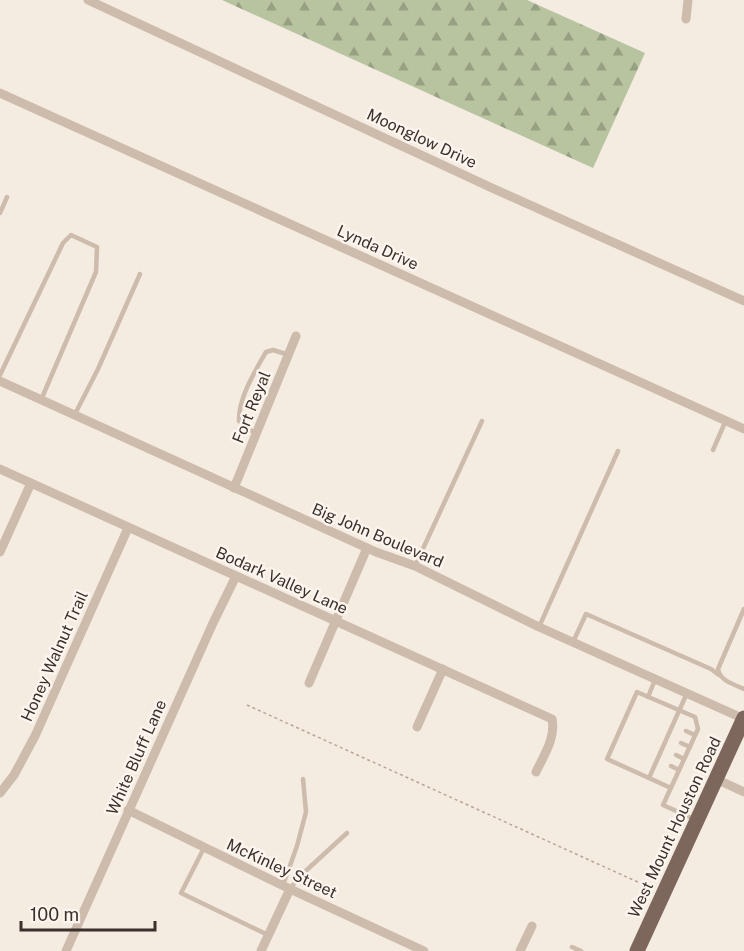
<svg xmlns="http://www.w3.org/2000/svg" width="744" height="951" viewBox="0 0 744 951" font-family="'Public Sans',sans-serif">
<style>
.forest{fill:url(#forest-firs)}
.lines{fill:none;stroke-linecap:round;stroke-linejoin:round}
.path{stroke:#b9a596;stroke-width:1.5;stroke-dasharray:3 3;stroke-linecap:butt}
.service{stroke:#cdbbac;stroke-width:4.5}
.minor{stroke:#cdbbac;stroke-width:9}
.primary{stroke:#7d675c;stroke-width:15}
.labels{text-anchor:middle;stroke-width:5;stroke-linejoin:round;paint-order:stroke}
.street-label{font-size:16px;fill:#3b302b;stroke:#fbf5ee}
</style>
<defs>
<pattern id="forest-firs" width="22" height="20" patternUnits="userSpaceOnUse" patternTransform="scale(1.5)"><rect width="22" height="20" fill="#b8c4a0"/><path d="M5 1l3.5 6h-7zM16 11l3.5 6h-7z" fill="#97a083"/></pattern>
</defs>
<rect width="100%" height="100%" fill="#f4ebe1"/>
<!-- forest -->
<polygon class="forest" points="222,0 527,0 645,53 593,168"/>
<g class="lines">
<!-- path -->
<polyline class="path" points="247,705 651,888"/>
<!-- service -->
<g class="service">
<polyline points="0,213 7,197"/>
<polyline points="0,375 63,243 71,235 97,247 96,272 41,400"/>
<polyline points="74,416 98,369 140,274"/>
<path d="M 256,434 L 239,421 C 238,399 255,371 266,352 L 273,350 L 289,355"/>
<polyline points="713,450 726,420"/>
<polyline points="415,566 482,421"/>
<path d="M 744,609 L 718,669 C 720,681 733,684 744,689"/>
<polyline points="539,627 618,451"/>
<polyline points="573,642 586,614 711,669 719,675"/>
<polyline points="648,697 655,680"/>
<polyline points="686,731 695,735"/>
<polyline points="681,743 690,747"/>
<polyline points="676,755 684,759"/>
<polyline points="671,766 679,770"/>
<polyline points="649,778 687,693"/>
<polyline points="671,788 607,759 637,692 695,717 698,729 663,805 694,819"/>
<polyline points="204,848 181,893 268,935"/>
<polyline points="283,885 297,846 306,812 303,779"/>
<polyline points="290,889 298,878 347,833"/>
<polyline points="572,947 581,951"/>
</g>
<!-- minor -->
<g class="minor">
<polyline points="88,0 492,188 744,301"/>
<polyline points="686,19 688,0"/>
<polyline points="0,93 744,429"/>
<polyline points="0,381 376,552 415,566 539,627 744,719"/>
<path d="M 0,469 L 552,719 C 556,738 544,755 536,772"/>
<polyline points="234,488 296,336"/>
<polyline points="0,552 31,483"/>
<polyline points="309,683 367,548"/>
<polyline points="417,727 443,669"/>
<polyline points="716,779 744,792"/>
<polyline points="0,793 14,775 35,736 128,528"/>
<polyline points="128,810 290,889 424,951"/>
<polyline points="66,951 213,623 236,576"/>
<polyline points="261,951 290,889"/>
<polyline points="520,951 532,926"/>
</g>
<!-- primary -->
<polyline class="primary" points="637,951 744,718"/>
</g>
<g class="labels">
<!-- street labels -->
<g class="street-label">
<text transform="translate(422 138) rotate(25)" y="6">Moonglow Drive</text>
<text transform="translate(378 247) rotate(24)" y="6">Lynda Drive</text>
<text transform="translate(251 407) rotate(-68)" y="6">Fort Reyal</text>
<text transform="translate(378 535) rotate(23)" y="6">Big John Boulevard</text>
<text transform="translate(282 580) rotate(24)" y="6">Bodark Valley Lane</text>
<text transform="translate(54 656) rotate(-66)" y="6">Honey Walnut Trail</text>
<text transform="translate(136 757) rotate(-66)" y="6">White Bluff Lane</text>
<text transform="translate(674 827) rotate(-65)" y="6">West Mount Houston Road</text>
<text transform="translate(282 868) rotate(25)" y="6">McKinley Street</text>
</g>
</g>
<!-- scale -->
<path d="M21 921v9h134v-9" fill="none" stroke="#3b302b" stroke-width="3"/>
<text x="30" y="921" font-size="18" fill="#3b302b" stroke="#fbf5ee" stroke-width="4.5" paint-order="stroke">100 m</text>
</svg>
